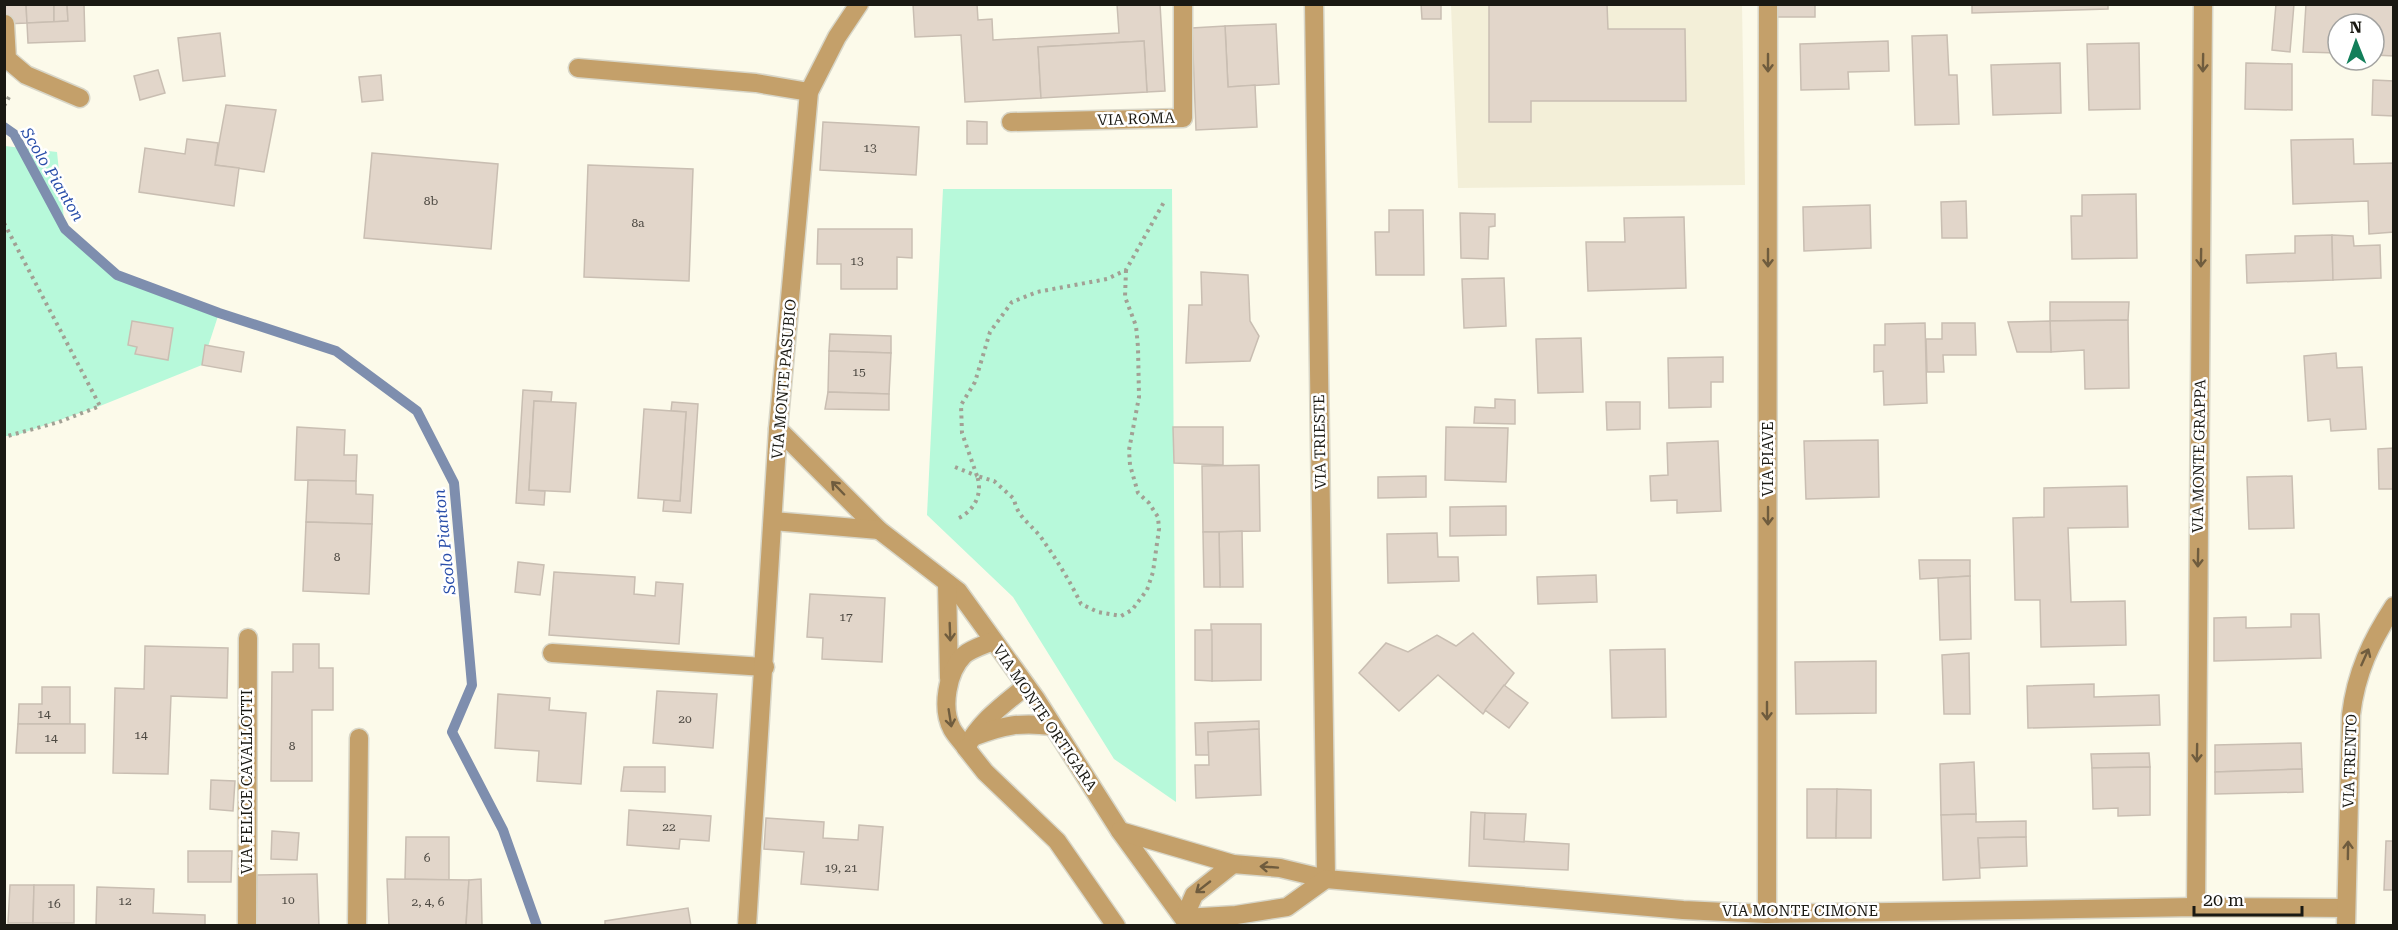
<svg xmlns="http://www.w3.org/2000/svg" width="2398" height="930" viewBox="0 0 2398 930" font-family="'Roboto Serif',serif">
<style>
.built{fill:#f3efd8}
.green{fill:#b7f9da}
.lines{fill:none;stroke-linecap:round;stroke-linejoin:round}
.stream{stroke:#7e8eae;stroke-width:10}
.building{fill:#e2d6ca;stroke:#c9beb2;stroke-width:1.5}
.minor-casing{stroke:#d8d6c8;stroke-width:21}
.path{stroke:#a2a094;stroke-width:4;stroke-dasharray:3 4.5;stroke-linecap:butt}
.minor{stroke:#c4a06a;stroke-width:18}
.oneway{stroke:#6f5c3e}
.labels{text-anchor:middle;stroke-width:5;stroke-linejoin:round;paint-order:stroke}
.number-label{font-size:12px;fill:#4c4841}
.street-label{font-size:15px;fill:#1a1913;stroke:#fff}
.water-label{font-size:16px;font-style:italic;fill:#294ea9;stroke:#fff}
</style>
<rect width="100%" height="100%" fill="#fcfaea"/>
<!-- built -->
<polygon class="built" points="1451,5 1742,5 1745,185 1458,188"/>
<!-- green -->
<g class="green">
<polygon points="5,146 57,152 65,229 117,275 219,313 202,365 100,406 14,436 5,436"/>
<polygon points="943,189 1172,189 1176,802 1114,759 1013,597 927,515"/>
</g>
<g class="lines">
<!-- stream -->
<polyline class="stream" points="4,127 14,134 65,229 117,275 219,313 336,351 417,411 454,483 472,685 452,732 503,830 537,926"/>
</g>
<!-- building -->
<g class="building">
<polygon points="4,4 26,4 27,23 4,24"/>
<polygon points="26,4 54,4 54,22 27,23"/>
<polygon points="54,4 67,4 68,21 54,22"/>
<polygon points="67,4 84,4 85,41 28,43 27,23 68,21"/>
<polygon points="913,4 977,4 978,20 992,19 993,40 1119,33 1117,4 1160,4 1165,91 1147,92 1144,41 1038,47 1041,98 965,102 961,35 915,37"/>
<polygon points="1421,4 1441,4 1441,19 1422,19"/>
<polygon points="1489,4 1607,4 1608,29 1685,29 1686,101 1531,101 1531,122 1489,122"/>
<polygon points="1774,4 1815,4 1815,17 1775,17"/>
<polygon points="1972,4 2108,4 2108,9 1972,13"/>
<polygon points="2276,4 2294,4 2290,52 2272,50"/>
<polygon points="2306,4 2394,4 2394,56 2374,55 2374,24 2338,24 2338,53 2303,52"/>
<polygon points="1276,24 1279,84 1228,87 1225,26"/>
<polygon points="1225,26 1228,87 1255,85 1257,127 1196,130 1192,28"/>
<polygon points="220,33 225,76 183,81 178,38"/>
<polygon points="1947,35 1949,75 1957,75 1959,124 1915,125 1912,36"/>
<polygon points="1144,41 1147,92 1041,98 1038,47"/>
<polygon points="1888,41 1889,71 1848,72 1849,89 1801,90 1800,44"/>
<polygon points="2139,43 2140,109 2089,110 2087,44"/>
<polygon points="2060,63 2061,113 1993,115 1991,65"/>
<polygon points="2246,63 2292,64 2292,110 2245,109"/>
<polygon points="158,70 165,93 140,100 134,76"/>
<polygon points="381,75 383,100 362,102 359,77"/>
<polygon points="2373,80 2394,81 2394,116 2372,115"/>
<polygon points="226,105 276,110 264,172 215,165"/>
<polygon points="967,121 987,122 987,144 967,144"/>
<polygon points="823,122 919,127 916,175 820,170"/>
<polygon points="187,139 218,143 215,165 239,168 234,206 139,192 145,148 185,154"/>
<polygon points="2353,139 2354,164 2394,163 2394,232 2369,234 2368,201 2293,204 2291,140"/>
<polygon points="372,153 498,164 491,249 364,238"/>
<polygon points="588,165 693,169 689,281 584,277"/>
<polygon points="2136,194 2137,258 2072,259 2071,216 2082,216 2082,195"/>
<polygon points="1966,201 1967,238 1942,238 1941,202"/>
<polygon points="1870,205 1871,248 1804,251 1803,207"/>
<polygon points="1389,210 1423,210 1424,275 1376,275 1375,232 1389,232"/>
<polygon points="1460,213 1495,214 1495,226 1489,227 1488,259 1461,258"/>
<polygon points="1684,217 1686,288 1588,291 1586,242 1625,242 1624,218"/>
<polygon points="818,229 912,229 912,258 897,257 897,289 841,289 841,264 817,264"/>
<polygon points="2332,235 2333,280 2247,283 2246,255 2295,253 2295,236"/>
<polygon points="2332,235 2353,236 2354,246 2380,245 2381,278 2333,280"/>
<polygon points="1201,272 1248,275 1250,321 1259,336 1250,361 1186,363 1189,305 1202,305"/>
<polygon points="1504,278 1506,326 1464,328 1462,279"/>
<polygon points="2050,302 2129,302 2128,320 2050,321"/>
<polygon points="2128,320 2129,388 2085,389 2084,350 2051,352 2050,321"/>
<polygon points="132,321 173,328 168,360 135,354 137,347 128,345"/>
<polygon points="2050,321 2051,352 2017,352 2008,322"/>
<polygon points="1925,323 1927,403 1884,405 1883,371 1874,372 1874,345 1885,345 1885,324"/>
<polygon points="1942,323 1975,323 1976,355 1943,355 1944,372 1927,372 1926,339 1942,339"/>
<polygon points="830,334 891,336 891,353 829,351"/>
<polygon points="1581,338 1583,392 1538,393 1536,339"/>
<polygon points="205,345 244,352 241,372 202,365"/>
<polygon points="829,351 891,353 889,394 828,392"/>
<polygon points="2336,353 2337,368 2362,367 2366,429 2331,431 2330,419 2308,421 2304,356"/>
<polygon points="1723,357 1723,382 1711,382 1711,407 1669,408 1668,358"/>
<polygon points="523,390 552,392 551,402 534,401 529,490 545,491 544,505 516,503"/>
<polygon points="828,392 889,394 889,410 825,409"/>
<polygon points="1495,399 1515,400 1515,424 1474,423 1475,407 1495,408"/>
<polygon points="534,401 576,403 570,492 529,490"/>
<polygon points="672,402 698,404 691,513 663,511 664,500 680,501 686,412 671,411"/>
<polygon points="1606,402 1640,402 1640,429 1607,430"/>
<polygon points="644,409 686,412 680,501 638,498"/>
<polygon points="297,427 345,430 344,455 357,455 356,481 295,480"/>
<polygon points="1173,427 1223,427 1223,465 1174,463"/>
<polygon points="1446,427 1508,428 1506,482 1445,480"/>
<polygon points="1878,440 1879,497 1806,499 1804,441"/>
<polygon points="1718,441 1721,511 1677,513 1677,500 1651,501 1650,476 1668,475 1667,443"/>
<polygon points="2394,448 2394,489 2379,489 2378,449"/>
<polygon points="1259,465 1260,531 1203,532 1202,466"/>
<polygon points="1426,476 1426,497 1378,498 1378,477"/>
<polygon points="2292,476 2294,528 2249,529 2247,477"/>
<polygon points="308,480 356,481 356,494 373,495 372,524 306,522"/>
<polygon points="2127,486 2128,527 2068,528 2071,602 2125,601 2126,645 2041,647 2040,600 2015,600 2013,518 2044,517 2044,488"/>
<polygon points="1506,506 1506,535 1450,536 1450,507"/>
<polygon points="306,522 372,524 369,594 303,591"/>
<polygon points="1242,531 1243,587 1220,587 1219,532"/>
<polygon points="1203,532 1219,532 1220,587 1204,587"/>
<polygon points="1437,533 1438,557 1458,557 1459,581 1388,583 1387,534"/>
<polygon points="1919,560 1970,560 1970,576 1920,579"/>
<polygon points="518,562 544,565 540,595 515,592"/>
<polygon points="554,572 635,577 634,594 655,596 656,582 683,584 679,644 549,635"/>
<polygon points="1596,575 1597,602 1538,604 1537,577"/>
<polygon points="1970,576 1971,639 1940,640 1938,578"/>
<polygon points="810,594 885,598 882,662 822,659 823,638 807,637"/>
<polygon points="2291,614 2319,614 2321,658 2214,661 2214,618 2246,617 2246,628 2291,627"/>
<polygon points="1211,624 1261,624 1261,680 1212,681"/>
<polygon points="1195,630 1212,630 1212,681 1195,680"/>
<polygon points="1473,633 1514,673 1483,714 1438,675 1399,711 1359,673 1386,643 1408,652 1437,635 1456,646"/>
<polygon points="293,644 319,644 319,668 333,668 333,710 312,710 312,781 271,781 272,672 293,672"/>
<polygon points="145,646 228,648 227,698 171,696 168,774 113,773 115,688 144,689"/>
<polygon points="1665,649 1666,717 1612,718 1610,650"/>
<polygon points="1969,653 1970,714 1944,714 1942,655"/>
<polygon points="1876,661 1876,713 1796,714 1795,662"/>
<polygon points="2094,684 2094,697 2159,695 2160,725 2028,728 2027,686"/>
<polygon points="1504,685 1528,703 1509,728 1485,710"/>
<polygon points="42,687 70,687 70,724 18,724 19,704 42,704"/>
<polygon points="657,691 717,694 713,748 653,743"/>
<polygon points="498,694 550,698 549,710 586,713 581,784 537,781 539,751 495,748"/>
<polygon points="1259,721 1259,729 1208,732 1209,755 1196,755 1195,723"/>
<polygon points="18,724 85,724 85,753 16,753"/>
<polygon points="1259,729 1261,795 1196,798 1195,765 1209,765 1208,732"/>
<polygon points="2301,743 2302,769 2215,772 2215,745"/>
<polygon points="2149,753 2150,767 2092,768 2091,754"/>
<polygon points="1974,762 1976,814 1941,815 1940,764"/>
<polygon points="624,767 665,767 665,792 621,791"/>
<polygon points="2150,767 2150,815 2118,816 2118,808 2093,809 2092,768"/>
<polygon points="2302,769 2303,792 2215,794 2215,772"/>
<polygon points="211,780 235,781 233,811 210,809"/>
<polygon points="1807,789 1837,789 1836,838 1807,838"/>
<polygon points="1837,789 1871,790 1871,838 1836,838"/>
<polygon points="629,810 711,816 709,841 680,839 679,849 627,845"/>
<polygon points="1471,812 1485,813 1484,839 1569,844 1568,870 1469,866"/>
<polygon points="1485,813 1526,814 1524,842 1484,839"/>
<polygon points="1976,814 1976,822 2026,821 2026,837 1978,838 1980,878 1943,880 1941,815"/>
<polygon points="766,818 824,822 823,838 858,840 859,825 883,827 878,890 801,884 804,852 764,849"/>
<polygon points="272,831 299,833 297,860 271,859"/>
<polygon points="406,837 449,837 449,880 405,879"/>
<polygon points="2026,837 2027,866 1980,868 1978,838"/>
<polygon points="2386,841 2394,841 2394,890 2384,890"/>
<polygon points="188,851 232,851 231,882 188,882"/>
<polygon points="317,874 319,926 256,926 257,875"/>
<polygon points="387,879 469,880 466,925 389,926"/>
<polygon points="481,879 482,925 466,925 469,880"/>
<polygon points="10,885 34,885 33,923 8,923"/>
<polygon points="34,885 74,885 74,923 33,923"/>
<polygon points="97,887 154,889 153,913 205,915 205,926 96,926"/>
<polygon points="688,908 691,926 605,926 605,921"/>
</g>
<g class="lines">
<defs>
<g id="minor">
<polyline points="1314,4 1326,879"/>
<polyline points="5,24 7,59 26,75 80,98"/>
<polyline points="578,68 756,83 809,92"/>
<polyline points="1011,122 1183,118 1183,4"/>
<polyline points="778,429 879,530 958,591 1036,699 1120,831 1189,926"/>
<polyline points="773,521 879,530"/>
<polyline points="947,583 949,678"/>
<path d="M 993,641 C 984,645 971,649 964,655 C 947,672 941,708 952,729 C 956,736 962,742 966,748 C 980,721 1003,705 1026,686"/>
<polyline points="552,653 765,667"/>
<path d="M 973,737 C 1003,725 1021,722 1052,726"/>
<polyline points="966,748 985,772 1057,841 1116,926"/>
<polyline points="1120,831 1233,864 1280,868 1326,879 1683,910 1767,914 2196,907 2346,908"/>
<polyline points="1233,864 1194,895 1184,918 1236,915 1287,907 1326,879"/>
<polyline points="2196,907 2203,4"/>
<polyline points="1767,914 1768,4"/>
<polyline points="247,926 248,638"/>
<polyline points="357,926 359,738"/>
<polyline points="747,926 778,429 809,92 837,37 859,4"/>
<path d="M 2346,926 L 2351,715 C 2356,673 2371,641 2394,606"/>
</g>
</defs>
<!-- minor casing -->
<use href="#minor" class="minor-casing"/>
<!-- path -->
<g class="path">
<polyline points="4,106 9,97"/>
<polyline points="4,223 100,406 59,422 4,437"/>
<polyline points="955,467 977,476"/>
<polyline points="977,476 962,433 961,405 975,382 990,332 1012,302 1037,292 1107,279 1126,270 1164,202"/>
<path d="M 959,518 C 975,510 983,493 977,476 L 994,481 L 1014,499 C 1017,516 1029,523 1040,536 C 1055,557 1070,581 1081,604 L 1098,612 L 1121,616 L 1132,610 L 1147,590 L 1153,572 L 1159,529 L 1158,517 L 1149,503 L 1138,493 L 1130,465 L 1129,450 L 1139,397 L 1138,347 L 1136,326 L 1125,297 L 1126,270"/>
</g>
<!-- minor -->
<use href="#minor" class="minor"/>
</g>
<!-- one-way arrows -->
<defs><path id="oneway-shaft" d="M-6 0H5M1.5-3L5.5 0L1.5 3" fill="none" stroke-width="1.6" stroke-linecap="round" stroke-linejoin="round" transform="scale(1.5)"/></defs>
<g class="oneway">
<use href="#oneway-shaft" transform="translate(1768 63) rotate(90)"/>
<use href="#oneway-shaft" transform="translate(2203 63) rotate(91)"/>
<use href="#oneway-shaft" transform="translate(1768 258) rotate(90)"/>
<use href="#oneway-shaft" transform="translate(2201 258) rotate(91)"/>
<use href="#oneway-shaft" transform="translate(838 488) rotate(-134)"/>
<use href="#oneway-shaft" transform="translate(1768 516) rotate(90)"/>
<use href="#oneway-shaft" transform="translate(2198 558) rotate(91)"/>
<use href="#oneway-shaft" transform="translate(950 632) rotate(88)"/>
<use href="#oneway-shaft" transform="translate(2365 657) rotate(-66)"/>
<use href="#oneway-shaft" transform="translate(1767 711) rotate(90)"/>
<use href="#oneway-shaft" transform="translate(950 718) rotate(81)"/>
<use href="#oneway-shaft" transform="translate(2197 753) rotate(91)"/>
<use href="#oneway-shaft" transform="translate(2348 850) rotate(-89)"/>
<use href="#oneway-shaft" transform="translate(1269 867) rotate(-176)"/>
<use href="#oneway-shaft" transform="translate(1203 887) rotate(142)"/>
</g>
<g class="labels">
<!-- number labels -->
<g class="number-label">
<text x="870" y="152">13</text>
<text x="431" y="205">8b</text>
<text x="638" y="227">8a</text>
<text x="857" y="265">13</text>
<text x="859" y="376">15</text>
<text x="337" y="561">8</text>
<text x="846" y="621">17</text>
<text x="44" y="718">14</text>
<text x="685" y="723">20</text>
<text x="141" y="739">14</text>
<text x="51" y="742">14</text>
<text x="292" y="750">8</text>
<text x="669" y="831">22</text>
<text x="427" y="862">6</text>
<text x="841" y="872">19, 21</text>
<text x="288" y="904">10</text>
<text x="125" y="905">12</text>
<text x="428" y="906">2, 4, 6</text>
<text x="54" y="908">16</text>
</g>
<!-- street labels -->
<g class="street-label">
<text transform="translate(1136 119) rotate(-2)" y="5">VIA ROMA</text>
<text transform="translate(784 379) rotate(-85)" y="5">VIA MONTE PASUBIO</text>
<text transform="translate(1320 442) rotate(-91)" y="5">VIA TRIESTE</text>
<text transform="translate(2199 456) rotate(-89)" y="5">VIA MONTE GRAPPA</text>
<text transform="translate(1768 459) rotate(-90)" y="5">VIA PIAVE</text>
<text transform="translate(1045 718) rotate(56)" y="5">VIA MONTE ORTIGARA</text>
<text transform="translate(2350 761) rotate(-88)" y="5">VIA TRENTO</text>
<text transform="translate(247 782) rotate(-90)" y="5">VIA FELICE CAVALLOTTI</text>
<text x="1800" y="916">VIA MONTE CIMONE</text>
</g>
<!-- water labels -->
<g class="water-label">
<text transform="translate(53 174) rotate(59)" y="6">Scolo Pianton</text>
<text transform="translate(444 542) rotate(-96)" y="6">Scolo Pianton</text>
</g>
</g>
<!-- border -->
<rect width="2398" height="930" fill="none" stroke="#1a1913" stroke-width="12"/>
<!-- north arrow -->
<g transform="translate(2356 42) rotate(359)"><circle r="28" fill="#ffffff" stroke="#a3a3a1" stroke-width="1.5"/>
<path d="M0-4.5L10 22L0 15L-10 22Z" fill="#137f5a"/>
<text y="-9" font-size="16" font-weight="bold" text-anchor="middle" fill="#1a1913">N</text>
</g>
<!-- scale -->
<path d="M2194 906v9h108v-9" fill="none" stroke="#1a1913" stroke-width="3"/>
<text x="2203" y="906" font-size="18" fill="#1a1913" stroke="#ffffff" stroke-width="4.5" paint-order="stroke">20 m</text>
</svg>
